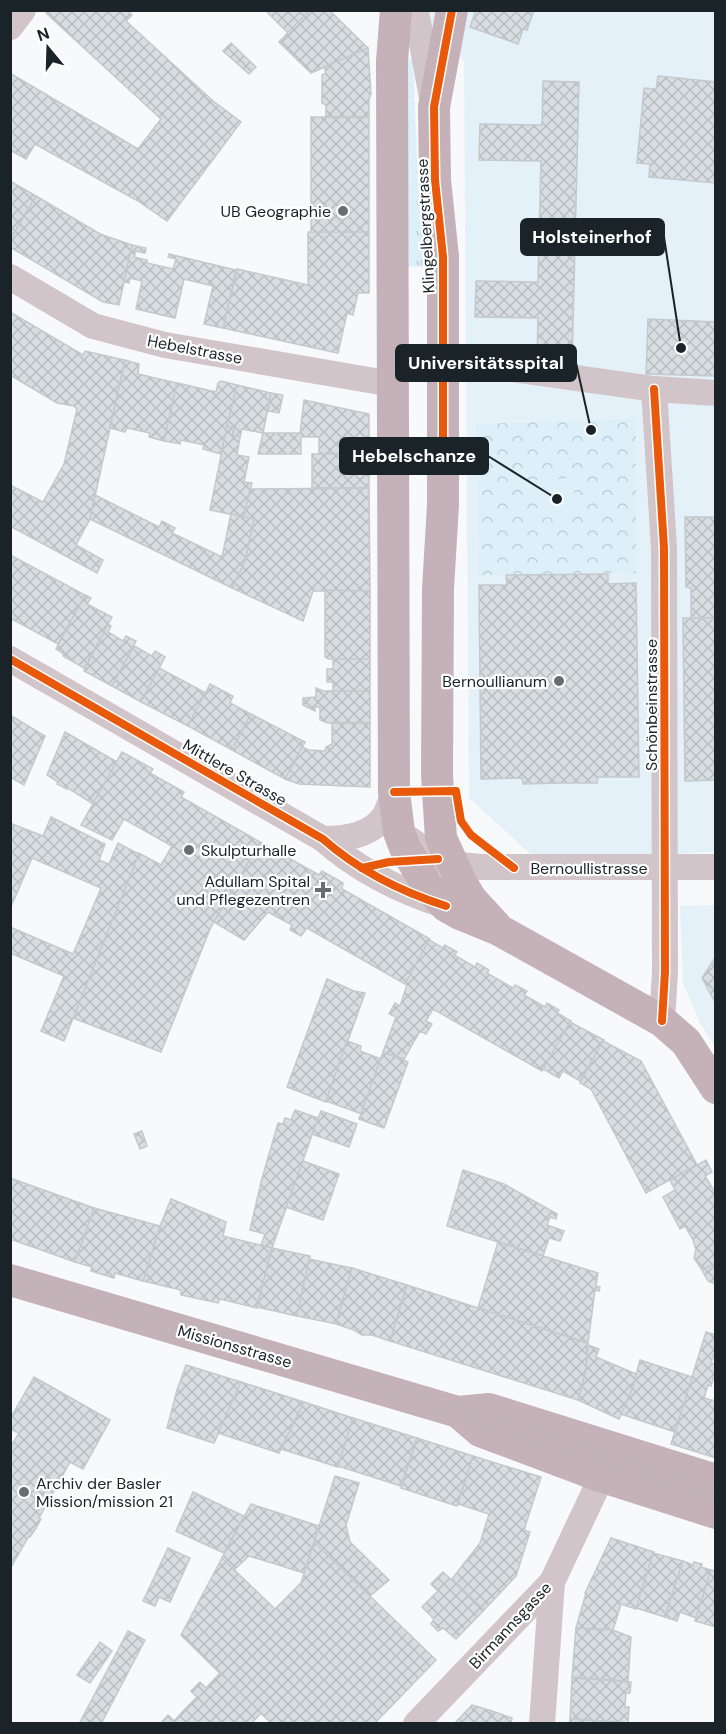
<svg xmlns="http://www.w3.org/2000/svg" width="726" height="1734" viewBox="0 0 726 1734" font-family="'DM Sans',sans-serif">
<style>
.built{fill:#e4f1f8}
.grass{fill:url(#grass-tufts)}
.park{fill:url(#park-crowns)}
.garden{fill:#ddf0fa}
.building{fill:url(#building-cross-hatch);stroke:#c3c9cc;stroke-width:1.5}
.lines{fill:none;stroke-linecap:round;stroke-linejoin:round}
.minor{stroke:#d2c5c9;stroke-width:26}
.major{stroke:#c5b2b8;stroke-width:32}
.tram{stroke:#bcb7ba;stroke-width:1.5}
.cycleway-casing{stroke:#fff;stroke-width:11}
.cycleway{stroke:#e8590c;stroke-width:8}
.poi-dot{fill:#676e72;stroke:#fff;stroke-width:2}
.labels{text-anchor:middle;stroke-width:4.5;stroke-linejoin:round;paint-order:stroke}
.poi-label{font-size:16px;fill:#192328;stroke:#fff;text-anchor:end}
.street-label{font-size:16px;fill:#192328;stroke:#fff}
.leader{fill:none;stroke:#192328;stroke-width:2}
.callout-dot{fill:#192328;stroke:#fff;stroke-width:2}
.callout{fill:#192328;stroke:#192328;stroke-width:2}
.callout-label{font-size:18px;text-anchor:middle;font-weight:bold;fill:#fff}
</style>
<defs>
<pattern id="grass-tufts" width="24" height="20" patternUnits="userSpaceOnUse" patternTransform="scale(1.5)"><rect width="24" height="20" fill="#ddf0fa"/><path d="M3 7l-1-3M5 7V3M7 7l1-3M15 17l-1-3M17 17v-4M19 17l1-3" fill="none" stroke="#bdced6"/></pattern>
<pattern id="park-crowns" width="20" height="18" patternUnits="userSpaceOnUse" patternTransform="scale(1.5)"><rect width="20" height="18" fill="#ddf0fa"/><path d="M2 6a3 3 0 1 1 6 0M12 15a3 3 0 1 1 6 0" fill="none" stroke="#bdced6"/></pattern>
<pattern id="building-cross-hatch" width="8" height="8" patternUnits="userSpaceOnUse" patternTransform="scale(1.5)"><rect width="8" height="8" fill="#d7dde0"/><path d="M0 0l8 8M0 8l8-8" fill="none" stroke="#b8bdc0"/></pattern>
</defs>
<rect width="100%" height="100%" fill="#f7f9fb"/>
<!-- built -->
<g class="built">
<polygon points="416,11 715,11 715,852 649,855 533,856 469,798 464,61"/>
<polygon points="715,905 715,1046 701,1025 683,982 680,906"/>
</g>
<!-- grass -->
<polygon class="grass" points="404,58 413,60 418,184 430,232 432,267 407,266"/>
<!-- park -->
<polygon class="park" points="636,419 636,573 479,575 477,424"/>
<!-- garden -->
<polygon class="garden" points="573,478 575,516 538,518 536,480"/>
<!-- building -->
<g class="building">
<polygon points="49,10 127,10 132,15 126,21 213,101 241,122 167,221 138,201 35,144 26,159 10,150 10,73 138,149 161,119 46,13"/>
<polygon points="265,10 310,10 288,33"/>
<polygon points="310,10 329,10 368,48 311,73 279,42"/>
<polygon points="476,10 534,10 527,30 523,29 518,44 470,27"/>
<polygon points="231,43 256,67 249,74 223,51"/>
<polygon points="368,48 371,94 369,99 369,117 326,117 326,105 322,103 322,75 326,73 324,67"/>
<polygon points="658,76 716,82 716,183 649,177 650,164 637,163 644,88 656,89"/>
<polygon points="543,81 579,82 572,365 537,362 538,318 475,317 476,281 538,282 541,161 479,160 480,124 542,125"/>
<polygon points="311,117 369,117 369,232 311,233"/>
<polygon points="10,181 36,196 10,240"/>
<polygon points="36,196 100,234 132,245 119,305 103,302 10,247 10,240"/>
<polygon points="308,232 369,232 369,293 358,293 353,315 347,313 338,353 223,328 237,269 308,285"/>
<polygon points="132,245 146,248 145,253 136,251 134,257 147,260 147,263 173,269 176,259 168,257 169,254 236,270 223,328 204,324 213,286 184,279 175,318 136,309 142,281 130,278 129,283 124,282"/>
<polygon points="10,312 83,355 85,351 125,360 90,519 76,545 103,560 97,573 10,526 10,485 43,502 64,464 77,409 74,406 57,403 10,375"/>
<polygon points="648,319 716,322 716,376 646,374"/>
<polygon points="125,360 139,364 138,374 177,383 164,441 149,437 150,433 127,428 125,432 110,428"/>
<polygon points="221,381 237,385 221,454 203,449 204,445 181,440 180,444 164,441 177,383 216,392 218,383"/>
<polygon points="237,385 271,393 263,433 242,429 240,437 233,436 234,428 227,426"/>
<polygon points="271,393 283,395 279,413 268,411"/>
<polygon points="304,400 369,414 369,453 319,454 319,437 301,437 301,454 258,454 263,433 300,433"/>
<polygon points="227,426 234,428 232,435 240,437 237,455 249,457 244,482 252,483 244,517 210,510"/>
<polygon points="369,453 369,488 312,488 312,454"/>
<polygon points="369,488 370,591 313,591 303,621 232,588 245,561 254,519 244,517 250,489"/>
<polygon points="95,495 159,527 162,521 175,528 172,533 222,557 231,514 254,519 245,561 232,588 90,519"/>
<polygon points="685,517 716,517 716,618 691,618 691,588 686,587"/>
<polygon points="10,555 85,595 58,644 10,618"/>
<polygon points="608,574 608,584 636,583 639,777 598,777 597,783 560,783 523,784 522,778 481,779 479,585 507,585 506,575"/>
<polygon points="325,590 370,591 370,659 329,659 325,657"/>
<polygon points="85,595 91,598 87,604 112,617 84,668 63,656 64,654 56,649"/>
<polygon points="683,618 716,618 716,780 685,781"/>
<polygon points="108,624 111,626 108,632 123,641 126,636 136,641 112,686 84,671"/>
<polygon points="134,646 152,656 155,651 165,657 141,702 112,686"/>
<polygon points="333,659 370,659 370,691 333,691 333,682 327,682 327,669 333,669"/>
<polygon points="159,668 206,693 188,726 141,702"/>
<polygon points="210,684 233,696 230,703 251,714 232,750 188,726"/>
<polygon points="316,688 323,691 370,691 370,723 328,723 320,720 320,707 315,707 315,711 303,705 303,698 316,697"/>
<polygon points="251,714 305,742 285,779 232,750"/>
<polygon points="10,715 45,736 24,785 10,777"/>
<polygon points="332,723 370,723 370,787 299,784 285,779 302,747 309,750 325,751 326,747 332,744"/>
<polygon points="65,732 117,762 93,804 68,788 67,789 57,784 58,782 47,775"/>
<polygon points="122,752 153,769 150,773 184,792 181,797 260,842 210,929 161,1052 73,1018 139,853 161,865 172,846 124,819 112,840 81,825"/>
<polygon points="51,817 105,844 99,860 109,864 118,843 139,854 64,1041 41,1031 64,976 10,953 10,927 73,954 101,888 32,858 10,909 10,823 43,836"/>
<polygon points="260,842 319,875 322,871 343,883 342,889 430,939 405,984 307,928 301,936 290,930 292,925 268,912 244,940 214,922"/>
<polygon points="429,940 443,948 445,945 457,952 454,955 475,967 477,963 489,970 487,973 513,988 515,985 527,991 524,995 545,1007 547,1003 559,1010 557,1013 571,1021 542,1071 433,1009 426,1021 432,1024 426,1034 420,1031 404,1059 383,1052 396,1017 389,1014 395,1003 400,1006 407,985 405,984"/>
<polygon points="716,956 716,1004 702,978"/>
<polygon points="327,979 354,991 365,993 326,1102 287,1087"/>
<polygon points="570,1022 604,1040 580,1081 563,1071 559,1078 543,1069"/>
<polygon points="347,1041 361,1046 360,1051 381,1059 362,1114 326,1101"/>
<polygon points="603,1041 641,1061 697,1165 646,1193 591,1089 580,1083"/>
<polygon points="383,1052 408,1062 384,1128 359,1119"/>
<polygon points="295,1110 318,1118 272,1248 261,1245 265,1234 250,1230 261,1182 278,1123 283,1124 285,1118 291,1120"/>
<polygon points="321,1111 357,1124 349,1147 312,1134"/>
<polygon points="142,1131 147,1146 140,1149 134,1134"/>
<polygon points="706,1160 712,1172 705,1176 716,1194 716,1263 702,1270 694,1258 696,1250 693,1240 685,1226 680,1229 663,1197 675,1190 670,1180"/>
<polygon points="303,1161 339,1174 323,1220 286,1207"/>
<polygon points="463,1170 504,1184 557,1214 556,1219 550,1217 547,1225 564,1231 560,1241 549,1238 543,1256 447,1226"/>
<polygon points="10,1178 94,1208 75,1262 10,1239"/>
<polygon points="171,1199 226,1222 223,1236 272,1248 257,1308 220,1299 218,1303 181,1295 181,1290 143,1281 160,1226"/>
<polygon points="94,1208 160,1226 143,1281 115,1273 114,1278 91,1271 92,1267 75,1262"/>
<polygon points="498,1242 598,1273 596,1286 600,1287 599,1291 595,1290 588,1343 478,1308"/>
<polygon points="272,1248 310,1256 297,1316 257,1307"/>
<polygon points="309,1259 352,1268 336,1324 297,1316"/>
<polygon points="716,1263 716,1284 715,1284 708,1281 702,1270"/>
<polygon points="352,1268 407,1285 390,1341 372,1335 362,1335 354,1330 336,1324"/>
<polygon points="407,1285 587,1343 586,1371 578,1400 390,1341"/>
<polygon points="706,1332 716,1335 716,1349 711,1363 716,1364 716,1371 711,1386 708,1385 704,1398 716,1401 716,1458 671,1444"/>
<polygon points="588,1345 599,1349 596,1357 636,1374 632,1390 619,1419 578,1400 586,1371"/>
<polygon points="640,1360 692,1377 675,1432 621,1414 632,1390"/>
<polygon points="186,1365 241,1382 214,1443 167,1428 177,1390"/>
<polygon points="34,1377 110,1420 83,1469 70,1462 39,1518 41,1519 36,1528 30,1537 29,1536 10,1569 10,1448 19,1433 10,1429 10,1419"/>
<polygon points="241,1382 304,1402 279,1453 218,1433"/>
<polygon points="304,1402 353,1418 338,1467 281,1449"/>
<polygon points="353,1418 417,1438 401,1486 338,1466"/>
<polygon points="417,1438 473,1456 457,1506 401,1488"/>
<polygon points="473,1456 541,1477 524,1530 530,1532 516,1576 484,1610 452,1579 480,1543 489,1514 458,1504"/>
<polygon points="335,1476 359,1483 346,1525 350,1542 389,1580 370,1596 314,1542"/>
<polygon points="193,1492 244,1516 224,1553 176,1531"/>
<polygon points="251,1504 319,1526 304,1573 249,1556 234,1570 222,1558"/>
<polygon points="611,1538 654,1552 636,1609 621,1604 613,1630 576,1628 586,1593 585,1593"/>
<polygon points="314,1542 436,1660 374,1724 272,1724 181,1635 222,1558 275,1609 301,1583"/>
<polygon points="168,1548 190,1558 170,1602 159,1597 155,1606 143,1601"/>
<polygon points="653,1553 683,1561 665,1617 636,1608"/>
<polygon points="683,1561 693,1565 694,1562 702,1564 701,1567 711,1570 696,1618 680,1612 677,1621 665,1617"/>
<polygon points="711,1570 716,1571 716,1627 695,1621"/>
<polygon points="443,1572 484,1610 456,1639 443,1628 438,1631 431,1624 434,1619 422,1607 438,1591 431,1584"/>
<polygon points="576,1628 613,1630 631,1637 628,1681 572,1677"/>
<polygon points="128,1631 145,1640 101,1724 79,1724"/>
<polygon points="100,1642 112,1651 90,1683 77,1675"/>
<polygon points="220,1673 261,1713 251,1724 200,1724 185,1709 197,1697 191,1691 200,1682 206,1688"/>
<polygon points="572,1678 631,1682 630,1693 626,1693 625,1707 629,1707 628,1723 570,1719"/>
<polygon points="472,1705 492,1711 487,1724 454,1724"/>
<polygon points="185,1709 200,1724 160,1724 168,1715 174,1721"/>
<polygon points="492,1711 512,1718 511,1724 487,1724"/>
<polygon points="570,1719 619,1722 619,1724 569,1724"/>
</g>
<g class="lines">
<!-- minor -->
<g class="minor">
<polyline points="414,10 417,17 432,98"/>
<polyline points="10,27 23,10"/>
<polyline points="10,277 93,326 165,345 392,384"/>
<polyline points="443,368 505,368 654,389 716,393"/>
<polyline points="654,389 664,548 665,972 662,1021"/>
<path d="M 10,659 L 323,839 C 358,870 402,892 446,906"/>
<polyline points="399,832 438,859 452,864 480,867 716,867"/>
<path d="M 323,839 C 345,839 372,836 385,815 C 389,808 391,799 394,792"/>
<polyline points="416,1724 552,1582 594,1493 608,1459"/>
<polyline points="542,1724 552,1582"/>
</g>
<!-- major -->
<g class="major">
<polyline points="396,10 392,61 394,792 399,832 405,848 427,885 446,906 460,914 499,930 662,1021 686,1042 716,1088"/>
<polyline points="452,10 434,107 435,180 443,257 443,505 438,589 437,775 441,838 461,882 471,899 495,925"/>
<polyline points="10,1280 458,1412 480,1431 600,1476 716,1513"/>
<polyline points="458,1412 489,1409 716,1480"/>
</g>
<!-- tram -->
<g class="tram">
<polyline points="10,1274 328,1365 716,1487"/>
<polyline points="10,1286 325,1376 716,1498"/>
</g>
<defs>
<g id="cycleway">
<polyline points="654,389 664,548 665,972 662,1021"/>
<polyline points="443,443 443,257 435,180 434,107 452,10"/>
<path d="M 10,659 L 323,839 C 358,870 402,892 446,906"/>
<polyline points="394,792 456,791 461,821 471,835 514,868"/>
<polyline points="362,868 389,862 438,859"/>
</g>
</defs>
<!-- cycleway casing -->
<use href="#cycleway" class="cycleway-casing"/>
<!-- cycleway -->
<use href="#cycleway" class="cycleway"/>
</g>
<!-- markers -->
<g class="poi-dot">
<circle cx="343" cy="211" r="6"/>
<circle cx="559" cy="681" r="6"/>
<circle cx="189" cy="850" r="6"/>
<path d="M320 881h6v6h6v6h-6v6h-6v-6h-6v-6h6z"/>
<circle cx="24" cy="1492" r="6"/>
</g>
<g class="labels">
<!-- poi labels -->
<g class="poi-label">
<text x="331" y="217">UB Geographie</text>
<text x="547" y="687">Bernoullianum</text>
<text x="201" y="856" text-anchor="start">Skulpturhalle</text>
<text x="310" y="887">Adullam Spital<tspan x="310" dy="18">und Pflegezentren</tspan></text>
<text x="36" y="1489" text-anchor="start">Archiv der Basler<tspan x="36" dy="18">Mission/mission 21</tspan></text>
</g>
<!-- street labels -->
<g class="street-label">
<text transform="translate(425 226) rotate(-93)" y="6">Klingelbergstrasse</text>
<text transform="translate(195 349) rotate(11)" y="6">Hebelstrasse</text>
<text transform="translate(651 705) rotate(-90)" y="6">Schönbeinstrasse</text>
<text transform="translate(235 772) rotate(30)" y="6">Mittlere Strasse</text>
<text x="589" y="874">Bernoullistrasse</text>
<text transform="translate(235 1346) rotate(16)" y="6">Missionsstrasse</text>
<text transform="translate(510 1625) rotate(-47)" y="6">Birmannsgasse</text>
</g>
</g>
<!-- callouts -->
<path class="leader" d="M681 348L664 237M591 430L576 363M557 499L488 456"/>
<g class="callout-dot">
<circle cx="681" cy="348" r="6"/>
<circle cx="591" cy="430" r="6"/>
<circle cx="557" cy="499" r="6"/>
</g>
<g class="callout">
<rect x="521" y="219" width="143" height="36" rx="6"/>
<rect x="396" y="345" width="180" height="36" rx="6"/>
<rect x="340" y="438" width="148" height="36" rx="6"/>
</g>
<g class="callout-label">
<text x="592" y="243">Holsteinerhof</text>
<text x="486" y="369">Universitätsspital</text>
<text x="414" y="462">Hebelschanze</text>
</g>
<!-- border -->
<rect width="726" height="1734" fill="none" stroke="#192328" stroke-width="24"/>
<!-- north arrow -->
<g transform="translate(48 48) rotate(341)" stroke="#ffffff" stroke-width="4.5" paint-order="stroke">
<path d="M0-4.5L10 22L0 15L-10 22Z" fill="#192328"/>
<text y="-9" font-size="16" font-weight="bold" text-anchor="middle" fill="#192328">N</text>
</g>
</svg>
